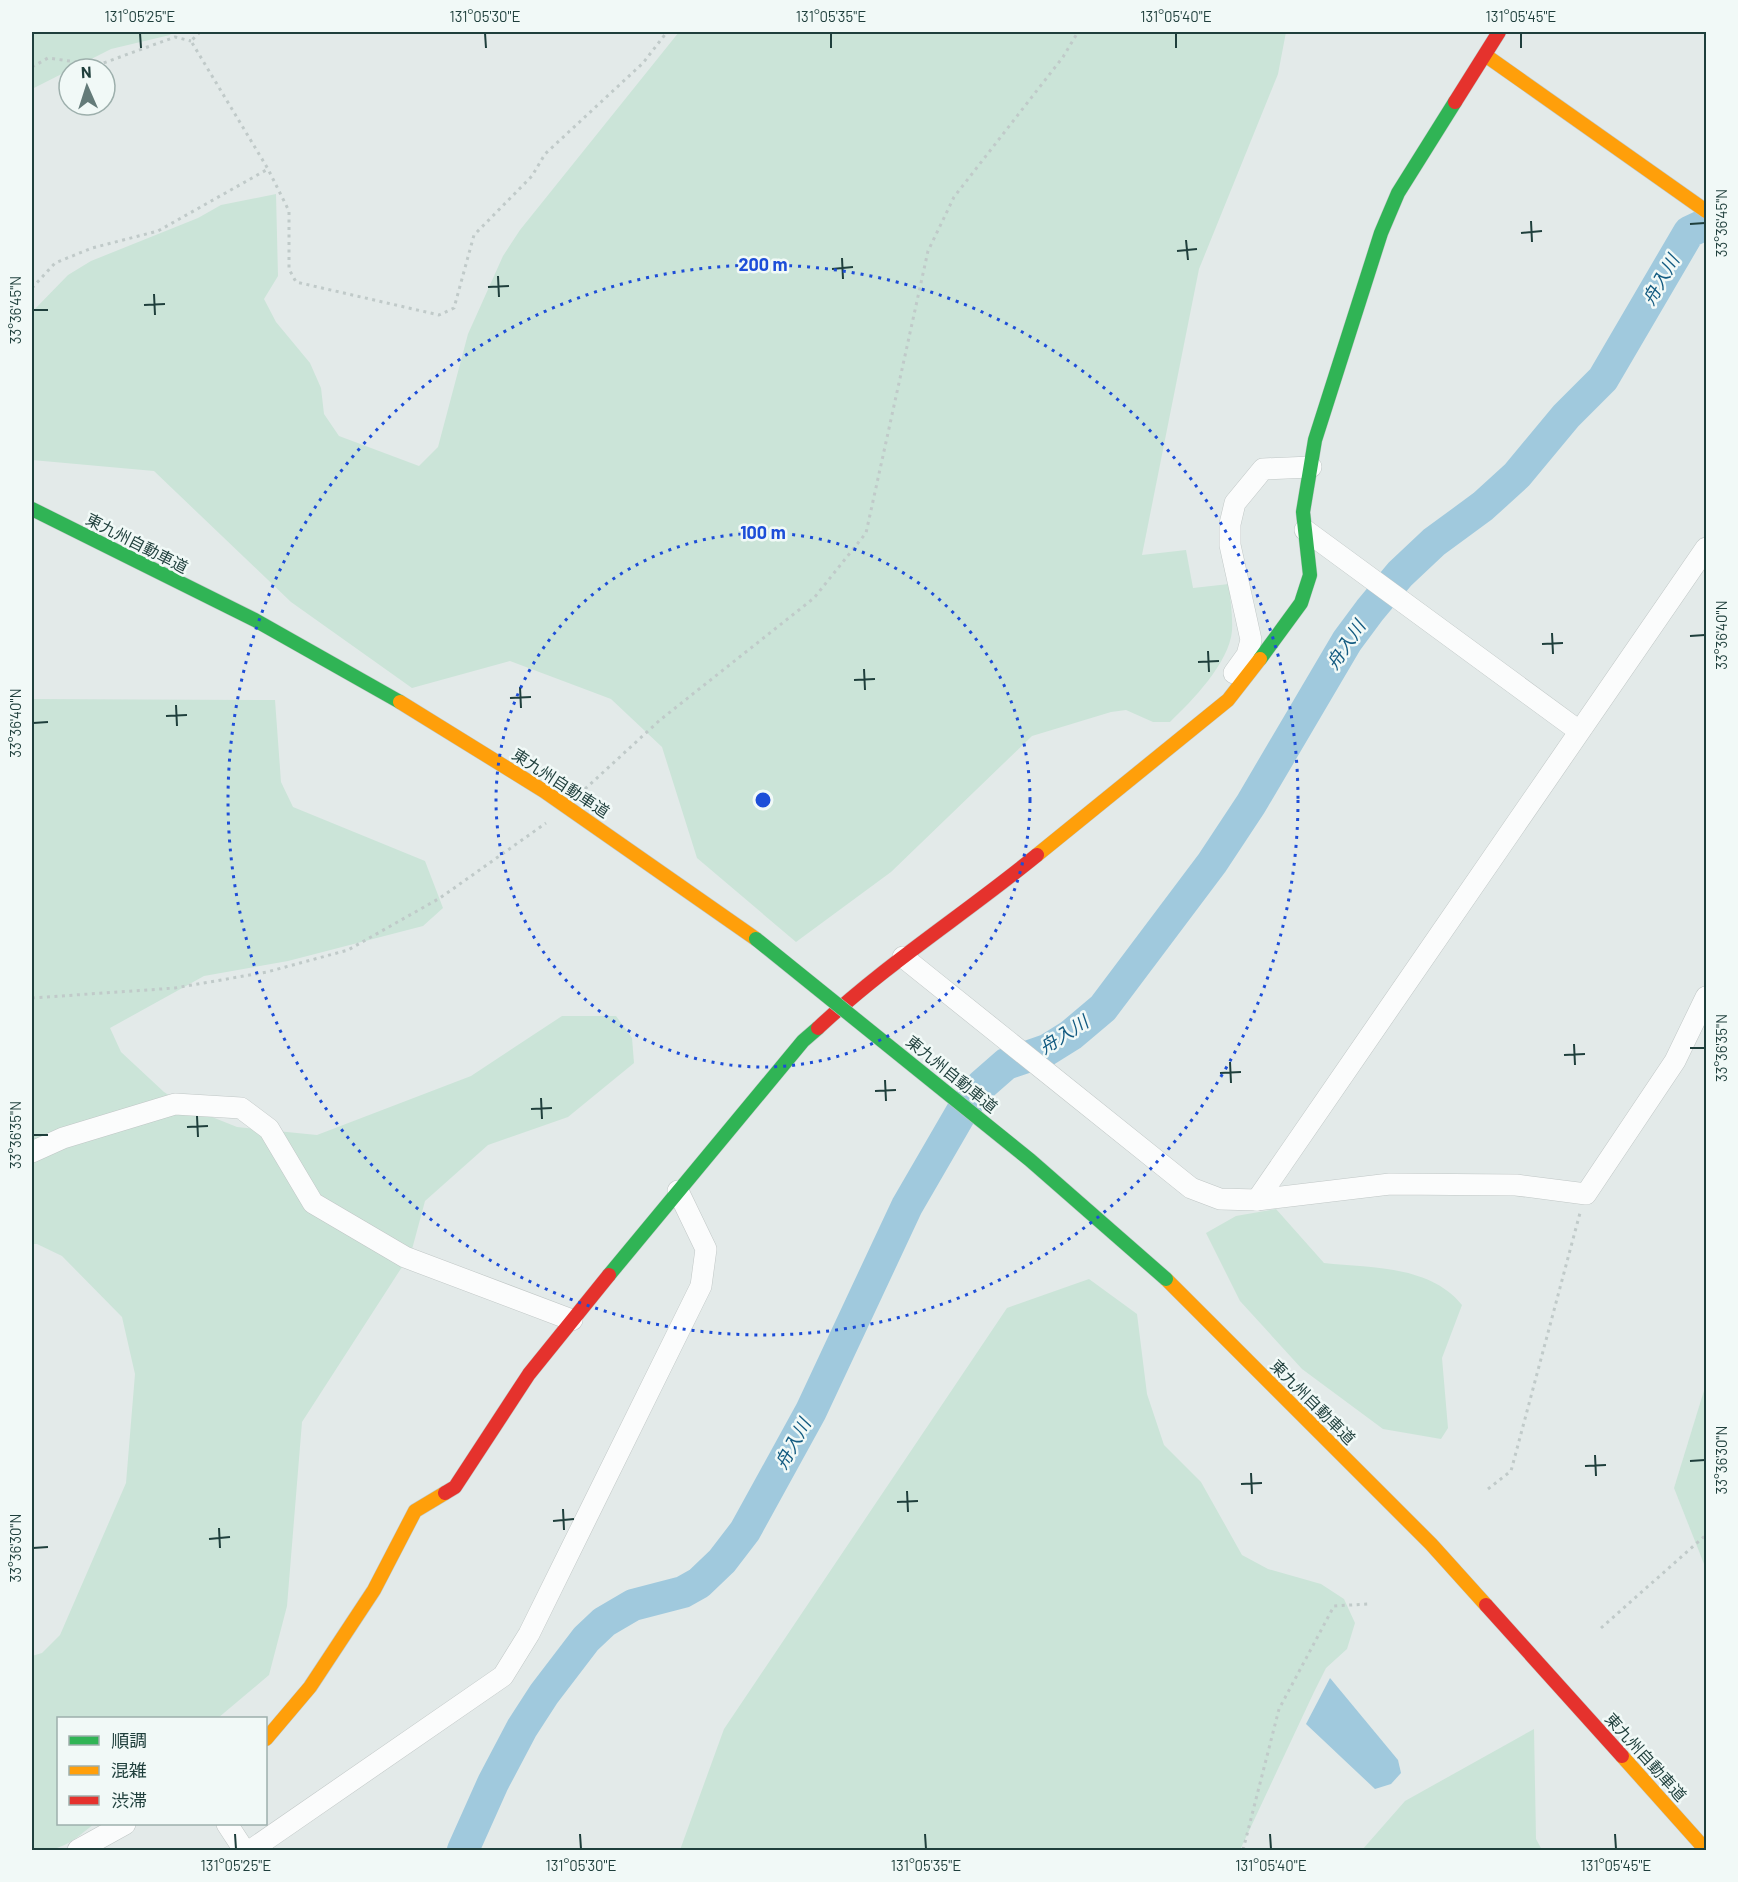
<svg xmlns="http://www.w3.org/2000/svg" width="1738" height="1882" viewBox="0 0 1738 1882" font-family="Barlow,'Noto Sans JP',sans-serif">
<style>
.green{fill:#cbe4d8}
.water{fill:#a0c9dd}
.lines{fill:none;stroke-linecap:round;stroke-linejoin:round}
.river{stroke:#a0c9dd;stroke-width:32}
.street-casing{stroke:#c0c7c6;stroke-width:22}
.fast-casing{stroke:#bfc8c6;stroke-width:15}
.slow-casing{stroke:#bfc8c6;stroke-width:15}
.jam-casing{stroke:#bfc8c6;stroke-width:15}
.path{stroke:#c0cac9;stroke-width:3;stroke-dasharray:3 4.5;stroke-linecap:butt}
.street{stroke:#fbfcfc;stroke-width:21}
.fast{stroke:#30b455;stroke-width:14}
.slow{stroke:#ff9f0a;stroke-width:14}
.jam{stroke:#e5322d;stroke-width:14}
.fast-bridge-casing{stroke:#bbc6c5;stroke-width:15;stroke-linecap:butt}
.fast-bridge{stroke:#30b455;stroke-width:14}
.ticks{fill:none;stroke:#1f3f3c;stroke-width:2}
.ring{fill:none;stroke:#1d4ed8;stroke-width:3;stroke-dasharray:3 6}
.labels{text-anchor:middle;stroke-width:5;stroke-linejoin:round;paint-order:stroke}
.street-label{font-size:16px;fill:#1f3f3c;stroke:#f1f9f7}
.water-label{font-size:18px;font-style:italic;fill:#135b81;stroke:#f1f9f7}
.centre{fill:#1d4ed8;stroke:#f1f9f7;stroke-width:3}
.ring-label{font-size:18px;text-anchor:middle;font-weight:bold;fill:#1d4ed8;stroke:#f1f9f7;stroke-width:5;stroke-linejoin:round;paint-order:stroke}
.neatline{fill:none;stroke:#1f3f3c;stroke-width:2}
.ticks-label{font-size:15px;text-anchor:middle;fill:#1f3f3c}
</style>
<rect width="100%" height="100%" fill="#e3eae9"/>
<!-- green -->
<g class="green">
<polygon points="32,32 172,32 170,35 111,49 32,89"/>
<path d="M 679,32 L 1286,32 L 1278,74 L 1199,269 L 1142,555 L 1186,550 L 1193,588 L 1229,584 C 1230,599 1233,616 1232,631 C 1229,663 1192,701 1170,722 L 1153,722 L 1126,710 L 1111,712 L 1032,736 L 891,872 L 796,942 L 697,858 L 662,747 L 611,699 L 510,661 L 412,688 L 291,602 L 154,471 L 32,460 L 32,312 L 68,275 L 91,261 L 198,218 L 221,205 L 276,194 L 278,276 L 264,299 L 276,322 L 310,363 L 321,388 L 324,414 L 339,436 L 419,466 L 438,447 L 468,334 L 503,256 L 520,230 Z"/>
<path d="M 32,699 L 275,700 L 281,782 L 293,807 L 425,861 L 443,908 L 423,926 L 288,961 L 204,976 L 110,1028 L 121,1052 L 164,1092 L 187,1107 L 237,1127 L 317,1135 L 471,1076 L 562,1016 L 616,1016 L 632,1038 L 634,1063 L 568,1117 L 488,1145 L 425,1201 L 411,1253 L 302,1422 L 287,1606 L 269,1675 L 218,1718 L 58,1718 L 58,1824 L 94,1824 C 70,1843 63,1851 32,1850 L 32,1656 L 42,1653 L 60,1635 L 126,1483 L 135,1374 L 122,1317 L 62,1256 L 37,1244 L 32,1244 Z"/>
<path d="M 1276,1209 L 1324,1263 C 1370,1268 1430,1265 1462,1305 L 1442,1358 L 1448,1428 L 1441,1439 L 1383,1429 L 1302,1369 L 1240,1301 L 1206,1233 L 1236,1216 Z"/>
<polygon points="1089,1279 1137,1314 1147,1394 1164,1445 1201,1482 1242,1555 1268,1569 1321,1584 1344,1599 1355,1623 1347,1649 1326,1668 1314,1692 1240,1850 680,1850 724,1729 1007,1308"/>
<polygon points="1706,1384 1706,1569 1674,1488"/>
<polygon points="1534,1729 1536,1839 1542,1850 1362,1850 1405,1801"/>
</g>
<!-- water -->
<polygon class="water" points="1330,1678 1398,1760 1401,1773 1391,1784 1375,1789 1306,1724"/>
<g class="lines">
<!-- river -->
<polyline class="river" points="463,1850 493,1783 522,1728 544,1694 586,1639 604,1622 633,1605 683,1592 699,1583 722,1561 745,1531 811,1411 907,1206 965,1106 982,1085 1006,1064 1047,1050 1071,1035 1103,1008 1212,863 1251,804 1347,641 1370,610 1400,574 1434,542 1483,506 1517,475 1566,416 1603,379 1689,232 1706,224"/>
<defs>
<g id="street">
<polyline points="1305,530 1579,731"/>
<polyline points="1234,673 1247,655 1251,640 1230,545 1230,524 1235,503 1263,469 1311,467"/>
<polyline points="903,957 1191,1188 1220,1199 1257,1200 1390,1184 1516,1185 1586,1194 1675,1061 1706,997"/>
<polyline points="32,1152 63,1138 175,1104 241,1108 269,1129 313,1203 405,1257 572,1320"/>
<polyline points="1257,1200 1706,548"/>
<polyline points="227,1824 244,1850"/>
<polyline points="78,1850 125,1824"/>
<polyline points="251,1850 503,1676 529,1634 701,1286 706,1249 678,1191"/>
</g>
<g id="fast">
<polyline points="32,509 255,620 400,702"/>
<polyline points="1260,659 1301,603 1310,575 1303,512 1315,440 1381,233 1398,193 1455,102"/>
<polyline points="609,1275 803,1041 818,1028"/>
</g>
<g id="slow">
<polyline points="1485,55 1706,211"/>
<polyline points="400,702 544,791 756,939"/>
<polyline points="1037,855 1228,700 1260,659"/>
<polyline points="1166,1279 1431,1544 1486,1605"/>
<polyline points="266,1739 310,1687 374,1590 415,1511 445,1493"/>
<polyline points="1622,1756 1706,1850"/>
</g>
<g id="jam">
<polyline points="1455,102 1499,32"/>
<path d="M 818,1028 C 886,964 965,914 1037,855"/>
<polyline points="445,1493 455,1487 529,1374 609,1275"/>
<polyline points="1486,1605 1622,1756"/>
</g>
</defs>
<!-- street casing -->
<use href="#street" class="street-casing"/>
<!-- fast casing -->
<use href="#fast" class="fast-casing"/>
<!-- slow casing -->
<use href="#slow" class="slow-casing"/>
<!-- jam casing -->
<use href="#jam" class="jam-casing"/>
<!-- path -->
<g class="path">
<polyline points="200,32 191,41 268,169 289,211 289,269 296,282 439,315 454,308 474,235 532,176 545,154 643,63 667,32"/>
<polyline points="32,67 48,58 98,65 175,37 191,41"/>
<polyline points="32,288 55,263 92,248 158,231 268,169"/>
<polyline points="585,789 660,720 814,598 866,533 928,251 954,197 1063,57 1078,32"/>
<polyline points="32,998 175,988 267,972 348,950 440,898 546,823"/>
<polyline points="1488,1489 1511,1471 1580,1213"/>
<polyline points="1601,1628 1706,1535"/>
<polyline points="1243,1850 1279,1709 1334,1606 1368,1604"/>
</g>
<!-- street -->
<use href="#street" class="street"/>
<!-- fast -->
<use href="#fast" class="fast"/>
<!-- slow -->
<use href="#slow" class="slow"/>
<!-- jam -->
<use href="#jam" class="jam"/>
<defs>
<polyline id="fast-bridge" points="756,939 1030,1160 1166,1279"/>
</defs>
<!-- fast-bridge casing -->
<use href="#fast-bridge" class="fast-bridge-casing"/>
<!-- fast-bridge -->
<use href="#fast-bridge" class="fast-bridge"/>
</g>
<!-- ticks -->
<path class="ticks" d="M 140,33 L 141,48M 485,33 L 486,48M 831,33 L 831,48M 1176,33 L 1176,48M 1521,33 L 1521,48M 1531,221 L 1532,242M 1690,224 L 1705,223M 1521,233 L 1542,231M 1186,240 L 1188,260M 1177,251 L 1197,249M 842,258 L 843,279M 832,269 L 853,267M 498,276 L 499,297M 488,287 L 509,286M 154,294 L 155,315M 144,305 L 165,304M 33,310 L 48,310M 1552,633 L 1553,654M 1690,636 L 1705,635M 1542,644 L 1563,643M 1208,651 L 1209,672M 1198,662 L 1219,661M 864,669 L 865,690M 854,680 L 875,679M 520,687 L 521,708M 510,698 L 531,697M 176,705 L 177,726M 166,716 L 187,715M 33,723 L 48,722M 1574,1044 L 1575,1065M 1690,1048 L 1705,1048M 1564,1055 L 1585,1054M 1230,1062 L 1231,1083M 1220,1073 L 1241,1072M 885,1080 L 886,1101M 875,1091 L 896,1090M 541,1098 L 542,1119M 531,1109 L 552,1108M 197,1116 L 198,1137M 187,1127 L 208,1126M 33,1135 L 48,1135M 1595,1455 L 1596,1476M 1690,1461 L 1705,1460M 1585,1466 L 1606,1465M 1251,1473 L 1252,1494M 1241,1484 L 1262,1483M 907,1491 L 908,1512M 897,1502 L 918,1501M 563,1509 L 564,1530M 553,1521 L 574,1519M 219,1528 L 220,1548M 209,1539 L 230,1537M 33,1548 L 48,1547M 235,1834 L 236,1849M 580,1834 L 581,1849M 925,1834 L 926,1849M 1270,1834 L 1271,1849M 1615,1834 L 1616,1849"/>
<!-- distance rings -->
<g class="ring">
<circle cx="763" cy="800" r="267"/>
<circle cx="763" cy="800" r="535"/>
</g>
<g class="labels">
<!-- street labels -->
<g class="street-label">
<text transform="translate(137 543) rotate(27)" y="6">東九州自動車道</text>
<text transform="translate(561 783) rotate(33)" y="6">東九州自動車道</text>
<text transform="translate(952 1074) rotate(39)" y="6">東九州自動車道</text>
<text transform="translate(1313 1402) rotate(45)" y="6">東九州自動車道</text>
<text transform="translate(1646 1757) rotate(48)" y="6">東九州自動車道</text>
</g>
<!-- water labels -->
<g class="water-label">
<text transform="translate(1661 280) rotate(-60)" y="6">舟入川</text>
<text transform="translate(1346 645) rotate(-56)" y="6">舟入川</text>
<text transform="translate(1064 1035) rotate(-33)" y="6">舟入川</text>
<text transform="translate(793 1444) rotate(-61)" y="6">舟入川</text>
</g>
</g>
<circle cx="763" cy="800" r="9" class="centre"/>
<g class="ring-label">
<text x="763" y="271">200 m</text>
<text x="763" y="539">100 m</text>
</g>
<!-- border -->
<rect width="1738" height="1882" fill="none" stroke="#f1f9f7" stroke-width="66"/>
<!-- legend -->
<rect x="57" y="1717" width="210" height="108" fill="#f1f9f7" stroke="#9dafac" stroke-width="1.5"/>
<rect x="69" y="1736" width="30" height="9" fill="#30b455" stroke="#9dafac" stroke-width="1.5"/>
<text x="111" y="1747" font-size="18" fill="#1f3f3c">順調</text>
<rect x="69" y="1766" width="30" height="9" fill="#ff9f0a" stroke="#9dafac" stroke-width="1.5"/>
<text x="111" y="1777" font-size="18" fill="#1f3f3c">混雑</text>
<rect x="69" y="1796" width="30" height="9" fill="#e5322d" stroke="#9dafac" stroke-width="1.5"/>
<text x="111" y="1807" font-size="18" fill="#1f3f3c">渋滞</text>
<!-- north arrow -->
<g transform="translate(87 87) rotate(357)"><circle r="28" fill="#f1f9f7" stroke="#9dafac" stroke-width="1.5"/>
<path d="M0-4.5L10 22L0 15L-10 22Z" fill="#647b79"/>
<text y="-9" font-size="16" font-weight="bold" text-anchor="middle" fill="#1f3f3c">N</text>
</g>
<rect x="33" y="33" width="1672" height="1816" class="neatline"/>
<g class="ticks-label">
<text x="140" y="22">131°05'25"E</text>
<text x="485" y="22">131°05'30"E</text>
<text x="831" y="22">131°05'35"E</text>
<text x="1176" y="22">131°05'40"E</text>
<text x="1521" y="22">131°05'45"E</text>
<text transform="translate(1722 223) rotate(-90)" y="5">33°36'45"N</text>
<text transform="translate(16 310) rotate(-90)" y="5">33°36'45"N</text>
<text transform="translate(1722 635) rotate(-90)" y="5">33°36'40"N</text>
<text transform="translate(16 723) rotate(-90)" y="5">33°36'40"N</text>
<text transform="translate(1722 1048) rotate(-90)" y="5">33°36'35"N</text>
<text transform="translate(16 1135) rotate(-90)" y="5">33°36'35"N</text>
<text transform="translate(1722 1460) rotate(-90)" y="5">33°36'30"N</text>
<text transform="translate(16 1548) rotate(-90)" y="5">33°36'30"N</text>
<text x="236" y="1871">131°05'25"E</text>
<text x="581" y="1871">131°05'30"E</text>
<text x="926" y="1871">131°05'35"E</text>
<text x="1271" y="1871">131°05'40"E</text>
<text x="1616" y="1871">131°05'45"E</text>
</g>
</svg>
